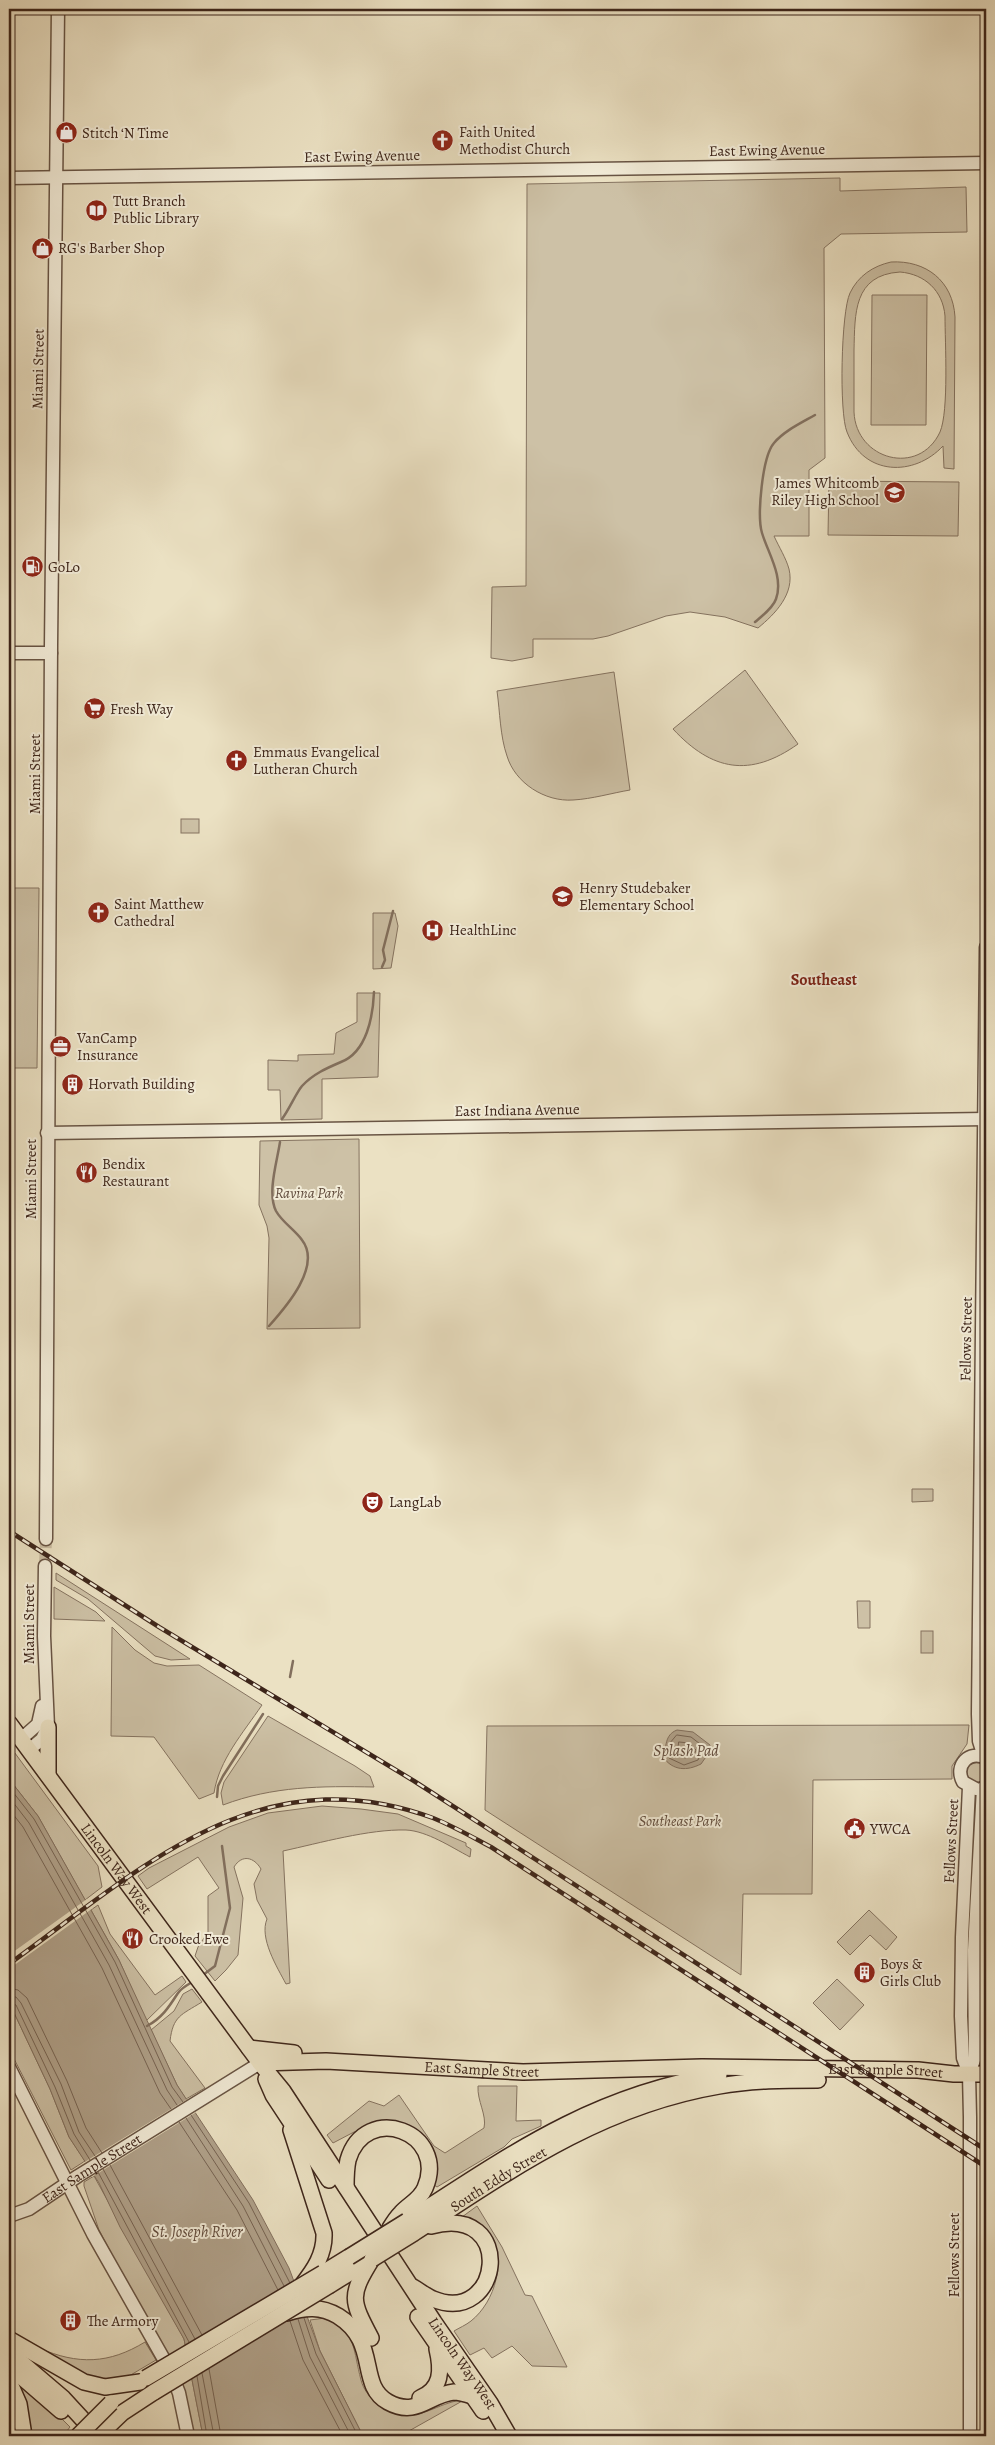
<svg xmlns="http://www.w3.org/2000/svg" width="995" height="2445" viewBox="0 0 995 2445" font-family="Alegreya,serif">
<style>
.green{fill:#cdc1a6;stroke:#857360;fill-rule:evenodd}
.water{fill:#b0a18a;stroke:#826f5d}
.pier{fill:#ebe1c3}
.lines{fill:none;stroke-linecap:round;stroke-linejoin:round}
.shore{stroke:#766352;stroke-width:1}
.stream{stroke:#826f5d;stroke-width:2.5}
.minor-tunnel{stroke:#c8bba1;stroke-width:12;stroke-dasharray:12 6;stroke-linecap:butt}
.minor-casing{stroke:#685444;stroke-width:15}
.major-casing{stroke:#3d251a;stroke-width:18}
.minor{stroke:#f2ecd8;stroke-width:12}
.major{stroke:#ebe1c3;stroke-width:15}
.rail-casing{stroke:#3d251a;stroke-width:4.5}
.rail{stroke:#f2ecd8;stroke-width:2.5;stroke-dasharray:8;stroke-linecap:butt}
.major-bridge-casing{stroke:#3d251a;stroke-width:18;stroke-linecap:butt}
.major-bridge{stroke:#ebe1c3;stroke-width:15}
.labels{text-anchor:middle;stroke-width:4;stroke-linejoin:round;paint-order:stroke}
.poi-label{font-size:15px;fill:#3d251a;stroke:#f2ecd8;text-anchor:start}
.street-label{font-size:15px;fill:#3d251a;stroke:#f2ecd8}
.park-label{font-size:15px;font-style:italic;fill:#614c3d;stroke:#f2ecd8}
.neighbourhood-label{font-size:16px;font-weight:bold;fill:#7a1f14;stroke:#f2ecd8}
.water-label{font-size:16px;font-style:italic;fill:#604a3c;stroke:#f2ecd8}
</style>
<rect width="100%" height="100%" fill="#ebe1c3"/>
<filter id="stains"><feTurbulence type="fractalNoise" baseFrequency=".004" numOctaves="4"/><feColorMatrix values="0 0 0 0 .2 0 0 0 0 .09 0 0 0 0 .02 0 0 0 .5 -.17"/></filter>
<radialGradient id="worn" r=".72"><stop offset=".6" stop-color="#630" stop-opacity="0"/><stop offset="1" stop-color="#630" stop-opacity=".3"/></radialGradient>
<!-- green -->
<g class="green">
<path d="M 840,178 L 840,191 L 966,187 L 967,232 L 841,234 L 824,248 L 825,458 L 809,470 L 809,536 L 774,536 C 779,547 786,558 789,569 C 795,594 775,614 758,628 L 725,617 L 690,612 L 666,616 L 608,636 L 593,639 L 533,639 L 533,657 L 512,661 L 491,658 L 492,587 L 526,586 L 527,184 Z"/>
<path d="M 891,262 C 926,260 953,281 955,317 L 954,469 L 944,468 L 943,446 C 914,477 864,476 847,432 C 839,413 841,312 850,293 C 858,276 873,266 891,262 ZM 900,272 C 925,274 943,291 945,316 C 945,342 949,411 940,432 C 919,477 856,460 854,412 C 854,391 854,371 854,350 C 855,314 853,275 900,272 Z"/>
<polygon points="872,295 927,295 926,425 871,425"/>
<polygon points="829,481 959,482 958,536 828,535"/>
<path d="M 745,670 L 798,744 C 750,778 712,771 673,729 Z"/>
<path d="M 614,672 L 630,790 C 612,793 592,799 573,800 C 545,802 515,783 507,756 C 500,736 500,712 497,691 Z"/>
<rect x="181" y="819" width="18" height="14"/>
<polygon points="9,888 39,888 37,1068 9,1068"/>
<polygon points="373,913 395,913 398,926 391,968 373,969"/>
<polygon points="357,993 380,993 378,1077 322,1079 322,1119 281,1120 280,1090 268,1090 268,1060 298,1061 298,1055 334,1054 336,1033 357,1022"/>
<polygon points="359,1139 360,1328 267,1329 269,1238 267,1226 259,1205 260,1141"/>
<polygon points="912,1489 933,1489 933,1501 912,1502"/>
<polygon points="56,1573 190,1659 171,1660 155,1656 88,1599 56,1580"/>
<polygon points="54,1587 96,1612 105,1621 54,1619"/>
<polygon points="857,1601 870,1601 870,1628 858,1628"/>
<path d="M 112,1627 L 135,1650 L 154,1663 L 167,1666 L 199,1665 L 262,1705 C 243,1733 219,1760 214,1793 L 199,1799 L 154,1737 L 111,1736 Z"/>
<rect x="921" y="1631" width="12" height="22"/>
<path d="M 268,1716 L 355,1766 L 370,1776 L 374,1787 C 322,1786 273,1786 223,1805 L 221,1793 L 224,1782 Z"/>
<polygon points="969,1725 967,1744 952,1766 952,1779 813,1780 812,1894 743,1894 741,1975 485,1810 487,1726"/>
<polygon points="9,1745 98,1866 102,1887 85,1900 38,1816 9,1779"/>
<circle cx="977" cy="1772" r="10"/>
<path d="M 322,1806 L 361,1809 L 398,1814 L 466,1843 L 466,1846 L 471,1849 L 470,1857 C 451,1847 427,1831 406,1830 C 369,1829 320,1843 283,1851 L 290,1983 L 286,1984 C 277,1967 259,1938 267,1919 L 257,1900 L 254,1884 L 261,1869 C 254,1857 242,1854 234,1867 L 243,1898 L 238,1955 L 226,1970 L 215,1981 L 195,1956 L 198,1947 L 208,1932 L 208,1896 L 219,1888 L 198,1857 L 147,1889 L 138,1876 L 149,1868 L 229,1827 L 268,1813 Z"/>
<polygon points="98,1905 110,1934 155,1995 182,1976 186,1982 146,2021 119,1960 91,1910"/>
<polygon points="869,1910 897,1937 886,1950 870,1935 850,1955 837,1942"/>
<polygon points="986,1960 986,2059 984,2056 983,1962"/>
<polygon points="837,1979 864,2005 840,2030 813,2003"/>
<path d="M 192,1989 L 202,2002 C 181,2015 173,2016 170,2041 L 205,2088 L 186,2099 L 177,2085 L 151,2030 L 174,2011 L 183,1994 Z"/>
<polygon points="9,2002 50,2089 69,2137 85,2161 71,2170 9,2049"/>
<path d="M 478,2086 L 517,2086 L 516,2121 L 541,2120 L 541,2126 L 512,2139 L 504,2147 L 437,2187 L 434,2185 L 435,2168 L 425,2142 L 373,2126 L 354,2132 L 333,2143 L 327,2135 L 369,2101 L 384,2106 L 399,2095 L 434,2146 L 445,2153 L 484,2128 C 487,2115 477,2101 478,2086 Z"/>
<polygon points="94,2176 184,2339 203,2436 194,2436 183,2389 99,2230 84,2186 84,2182"/>
<path d="M 477,2206 L 502,2247 L 525,2295 L 532,2296 L 567,2367 L 532,2366 L 512,2346 L 492,2358 L 484,2348 L 470,2355 L 454,2331 C 459,2328 466,2325 471,2321 C 495,2302 508,2259 488,2233 C 482,2225 471,2221 462,2217 Z"/>
<path d="M 325,2318 C 357,2331 353,2351 361,2380 C 365,2397 385,2413 402,2415 C 424,2418 442,2401 464,2400 L 400,2436 L 363,2436 L 320,2351 L 310,2320 Z"/>
<path d="M 145,2342 L 156,2360 L 129,2376 L 94,2381 L 39,2348 C 78,2365 109,2364 145,2342 Z"/>
<polygon points="16,2381 51,2408 70,2427 63,2436 28,2436"/>
</g>
<!-- water -->
<g class="water">
<path d="M 677,1730 L 693,1732 L 710,1745 L 710,1751 L 701,1764 C 687,1771 673,1771 663,1757 C 667,1747 664,1735 677,1730 Z"/>
<polygon points="9,1779 38,1816 119,1960 177,2085 253,2200 289,2268 320,2351 363,2436 203,2436 184,2339 120,2227 99,2183 69,2137 50,2089 9,2002"/>
</g>
<!-- pier -->
<g class="pier">
<polygon points="87,1899 93,1908 9,1969 9,1955"/>
<polygon points="189,2098 198,2111 92,2177 83,2163"/>
</g>
<g class="lines">
<!-- shore -->
<g class="shore">
<polygon points="677,1735 691,1737 704,1747 698,1760 684,1765 669,1758 671,1742"/>
<polygon points="679,1742 689,1743 696,1750 694,1755 685,1758 678,1755"/>
<polyline points="9,1787 34,1819 115,1962 172,2087 183,2102"/>
<polyline points="9,1797 29,1823 109,1965 167,2090 177,2105"/>
<polyline points="9,1809 23,1827 102,1968 160,2093 171,2109"/>
<polyline points="9,1988 18,1990 27,1998 67,2081 86,2128 102,2153"/>
<polyline points="9,1996 16,1997 21,2003 61,2084 79,2132 95,2156"/>
<polyline points="9,2002 16,2005 55,2087 74,2134 90,2160"/>
<polyline points="191,2115 249,2203 290,2283"/>
<polyline points="186,2118 243,2206 284,2286"/>
<polyline points="179,2122 237,2210 278,2290"/>
<polyline points="110,2165 202,2335"/>
<polyline points="103,2169 195,2339"/>
<polyline points="98,2172 189,2342"/>
<polyline points="304,2318 316,2354 358,2436"/>
<polyline points="298,2319 310,2357 351,2436"/>
<polyline points="290,2321 303,2360 343,2436"/>
<polyline points="209,2369 221,2436"/>
<polyline points="202,2373 214,2436"/>
<polyline points="197,2376 207,2436"/>
</g>
<!-- stream -->
<g class="stream">
<path d="M 755,622 C 762,616 773,608 776,599 C 784,577 768,553 762,533 C 757,516 762,457 774,443 C 784,431 801,423 815,415"/>
<polyline points="382,967 385,960 383,950 393,911"/>
<path d="M 282,1119 C 289,1110 296,1093 302,1086 C 313,1074 327,1068 341,1062 C 367,1052 373,1016 374,992"/>
<path d="M 269,1326 C 286,1307 322,1266 302,1240 C 295,1230 282,1222 276,1211 C 267,1193 277,1162 280,1142"/>
<polyline points="290,1677 293,1661"/>
<polyline points="217,1797 218,1786 223,1776 263,1714"/>
<polyline points="203,1975 215,1966 230,1908 222,1846"/>
<path d="M 147,2026 C 162,2018 169,2007 178,1993 C 181,1988 189,1984 194,1981"/>
</g>
<!-- minor-tunnel -->
<polyline class="minor-tunnel" points="45,1566 46,1539"/>
<defs>
<g id="minor">
<polyline points="9,178 986,163"/>
<polyline points="9,653 51,653"/>
<polyline points="47,1133 986,1119"/>
<polyline points="46,1539 51,646 58,9"/>
<polyline points="21,1739 38,1724 42,1706"/>
<polyline points="29,1750 42,1739 48,1727 44,1636 45,1566"/>
<polyline points="984,1757 979,1741 978,1714 986,947"/>
<polyline points="969,1787 962,1937 961,2016 963,2058 969,2074 970,2117 970,2436"/>
<path d="M 976,1789 L 963,1782 C 954,1765 969,1750 986,1758"/>
<polyline points="9,2067 93,2234 170,2370 179,2393 188,2436"/>
<polyline points="969,2074 975,2057 974,1950 983,1788"/>
<path id="s1" d="M 9,2216 L 29,2209 L 78,2176 L 260,2063"/>
</g>
<g id="major">
<path id="s2" d="M 9,1723 L 260,2063 L 283,2091 L 434,2322 L 490,2403 L 509,2436"/>
<polyline points="48,1775 48,1727"/>
<polyline points="249,2048 294,2053"/>
<path id="s3" d="M 260,2063 L 326,2061 L 523,2072 L 702,2067 L 918,2070 L 954,2074 L 986,2074"/>
<polyline points="266,2079 273,2095 329,2180"/>
<path d="M 291,2130 L 324,2233 C 325,2254 314,2270 302,2285"/>
<path d="M 346,2187 C 346,2178 346,2169 348,2160 C 365,2101 449,2132 425,2188 C 420,2200 409,2204 401,2213 C 397,2217 393,2223 390,2228"/>
<path d="M 407,2221 C 509,2155 595,2094 719,2075"/>
<path id="s4" d="M 414,2233 C 512,2169 601,2106 719,2086 C 752,2080 785,2080 818,2080"/>
<polyline points="323,2273 349,2257"/>
<polyline points="330,2285 369,2261"/>
<path d="M 413,2287 C 420,2291 426,2296 433,2299 C 502,2327 517,2203 431,2226"/>
<path d="M 287,2313 C 305,2307 321,2306 338,2316 C 380,2342 357,2385 388,2402 C 417,2418 429,2394 454,2392 C 460,2392 466,2394 472,2396"/>
<polyline points="418,2317 483,2411"/>
<path d="M 371,2338 C 351,2300 349,2296 372,2259"/>
<polyline points="9,2339 84,2382 105,2387 140,2382"/>
<polyline points="9,2352 63,2398 98,2436"/>
<polyline points="9,2366 61,2411"/>
<polyline points="9,2381 19,2404 24,2436"/>
<path d="M 420,2398 C 442,2389 442,2370 437,2349"/>
<polyline points="98,2436 122,2413 154,2392"/>
</g>
</defs>
<!-- minor casing -->
<use href="#minor" class="minor-casing"/>
<!-- major casing -->
<use href="#major" class="major-casing"/>
<!-- minor -->
<use href="#minor" class="minor"/>
<!-- major -->
<use href="#major" class="major"/>
<defs>
<g id="rail">
<polyline points="9,1531 159,1627 414,1781 986,2150"/>
<path d="M 9,1964 C 141,1869 258,1754 433,1818 C 453,1826 472,1837 491,1847 L 986,2167"/>
</g>
</defs>
<!-- rail casing -->
<use href="#rail" class="rail-casing"/>
<!-- rail -->
<use href="#rail" class="rail"/>
<defs>
<g id="major-bridge">
<polyline points="349,2257 407,2221"/>
<polyline points="372,2259 414,2233"/>
<polyline points="146,2378 323,2273"/>
<polyline points="154,2392 330,2285"/>
<polyline points="78,2436 111,2403"/>
</g>
</defs>
<!-- major-bridge casing -->
<use href="#major-bridge" class="major-bridge-casing"/>
<!-- major-bridge -->
<use href="#major-bridge" class="major-bridge"/>
</g>
<!-- icons -->
<defs>
<symbol id="shop-disc" viewBox="-11 -11 22 22"><circle r="9.5" fill="#8f2418" stroke="#f2ecd8"/><path d="M-5-2.5h2.3a2.7 3.5 0 0 1 5.4 0H5L5.5 6h-11ZM-1.5-2.5h3a1.5 2.3 0 0 0-3 0Z" fill="#fff"/></symbol>
<symbol id="church-disc" viewBox="-11 -11 22 22"><circle r="9.5" fill="#8f2418" stroke="#f2ecd8"/><path d="M-1.2-6h2.4v3.5h3.3v2.4h-3.3V6h-2.4V-.1h-3.3v-2.4h3.3Z" fill="#fff"/></symbol>
<symbol id="library-disc" viewBox="-11 -11 22 22"><circle r="9.5" fill="#8f2418" stroke="#f2ecd8"/><path d="M-6-4Q-3-5.5-.7-3.5V5Q-3 3-6 4ZM6-4Q3-5.5 .7-3.5V5Q3 3 6 4Z" fill="#fff"/></symbol>
<symbol id="school-disc" viewBox="-11 -11 22 22"><circle r="9.5" fill="#8f2418" stroke="#f2ecd8"/><path d="M0-5L7-2L0 1L-7-2ZM-4 1L0 2.5L4 1V4Q0 6-4 4Z" fill="#fff"/></symbol>
<symbol id="fuel-disc" viewBox="-11 -11 22 22"><circle r="9.5" fill="#8f2418" stroke="#f2ecd8"/><path d="M-5.5-6h7V0h2V4h1.3V-2.5L3-4.5l.8-.8L6-3V5H2.5V1h-1V6h-7ZM-4.2-4.7v3.2H.2V-4.7Z" fill="#fff"/></symbol>
<symbol id="supermarket-disc" viewBox="-11 -11 22 22"><circle r="9.5" fill="#8f2418" stroke="#f2ecd8"/><path d="M-6-5.5h2.5l.6 2H6L4.5 2H-2.5L-4.4-4H-6ZM-1.5 3.2a1.3 1.3 0 1 0 .1 0ZM3 3.2a1.3 1.3 0 1 0 .1 0Z" fill="#fff"/></symbol>
<symbol id="hospital-disc" viewBox="-11 -11 22 22"><circle r="9.5" fill="#8f2418" stroke="#f2ecd8"/><path d="M-5-5h3v3.5h4V-5h3V5h-3V1.5h-4V5h-3Z" fill="#fff"/></symbol>
<symbol id="office-disc" viewBox="-11 -11 22 22"><circle r="9.5" fill="#8f2418" stroke="#f2ecd8"/><path d="M-6-3h4V-5.5h4V-3h4V5H-6ZM-1-4.5V-3h2v-1.5ZM-6 0V1H6V0Z" fill="#fff"/></symbol>
<symbol id="building-disc" viewBox="-11 -11 22 22"><circle r="9.5" fill="#8f2418" stroke="#f2ecd8"/><path d="M-4-6H4V6H1V3H-1V6H-4ZM-2.5-4.3h1.7v1.8h-1.7ZM.8-4.3h1.7v1.8H.8ZM-2.5-1h1.7V.8h-1.7ZM.8-1h1.7V.8H.8Z" fill="#fff"/></symbol>
<symbol id="restaurant-disc" viewBox="-11 -11 22 22"><circle r="9.5" fill="#8f2418" stroke="#f2ecd8"/><path d="M-5-6h1v4h1v-4h1v4h1v-4h1v5L-1.5 .5V6h-2V.5L-5-1ZM5-6V6H3V1.5H1.5Q1.5-4 5-6Z" fill="#fff"/></symbol>
<symbol id="theatre-disc" viewBox="-11 -11 22 22"><circle r="9.5" fill="#8f2418" stroke="#f2ecd8"/><path d="M-5-5.5Q0-4 5-5.5V0Q5 5 0 6Q-5 5-5 0ZM-3.3-2.5H-1v1.5H-3.3ZM1-2.5H3.3v1.5H1ZM-2.8 1Q0 5.5 2.8 1Z" fill="#fff"/></symbol>
<symbol id="civic-disc" viewBox="-11 -11 22 22"><circle r="9.5" fill="#8f2418" stroke="#f2ecd8"/><path d="M-.6-6.5H3V-4.5H.6V-3L4-1V1h2V6H-6V1h2V-1L-.6-3ZM-1.2 2.5V6h2.4V2.5Z" fill="#fff"/></symbol>
</defs>
<g fill-rule="evenodd">
<use href="#shop-disc" x="54" y="120" width="25" height="25"/>
<use href="#church-disc" x="430" y="128" width="25" height="25"/>
<use href="#library-disc" x="84" y="198" width="25" height="25"/>
<use href="#shop-disc" x="30" y="236" width="25" height="25"/>
<use href="#school-disc" x="882" y="480" width="25" height="25"/>
<use href="#fuel-disc" x="20" y="554" width="25" height="25"/>
<use href="#supermarket-disc" x="82" y="696" width="25" height="25"/>
<use href="#church-disc" x="224" y="748" width="25" height="25"/>
<use href="#school-disc" x="550" y="884" width="25" height="25"/>
<use href="#church-disc" x="86" y="900" width="25" height="25"/>
<use href="#hospital-disc" x="420" y="918" width="25" height="25"/>
<use href="#office-disc" x="48" y="1034" width="25" height="25"/>
<use href="#building-disc" x="60" y="1072" width="25" height="25"/>
<use href="#restaurant-disc" x="74" y="1160" width="25" height="25"/>
<use href="#theatre-disc" x="360" y="1490" width="25" height="25"/>
<use href="#civic-disc" x="842" y="1816" width="25" height="25"/>
<use href="#restaurant-disc" x="120" y="1926" width="25" height="25"/>
<use href="#building-disc" x="852" y="1960" width="25" height="25"/>
<use href="#building-disc" x="58" y="2308" width="25" height="25"/>
</g>
<g class="labels">
<!-- poi labels -->
<g class="poi-label">
<text x="459" y="137">Faith United<tspan x="459" dy="17">Methodist Church</tspan></text>
<text x="82" y="138">Stitch ‘N Time</text>
<text x="113" y="206">Tutt Branch<tspan x="113" dy="17">Public Library</tspan></text>
<text x="58" y="253">RG's Barber Shop</text>
<text x="879" y="488" text-anchor="end">James Whitcomb<tspan x="879" dy="17">Riley High School</tspan></text>
<text x="48" y="572">GoLo</text>
<text x="110" y="714">Fresh Way</text>
<text x="253" y="757">Emmaus Evangelical<tspan x="253" dy="17">Lutheran Church</tspan></text>
<text x="579" y="893">Henry Studebaker<tspan x="579" dy="17">Elementary School</tspan></text>
<text x="114" y="909">Saint Matthew<tspan x="114" dy="17">Cathedral</tspan></text>
<text x="449" y="935">HealthLinc</text>
<text x="77" y="1043">VanCamp<tspan x="77" dy="17">Insurance</tspan></text>
<text x="88" y="1089">Horvath Building</text>
<text x="102" y="1169">Bendix<tspan x="102" dy="17">Restaurant</tspan></text>
<text x="389" y="1507">LangLab</text>
<text x="870" y="1834">YWCA</text>
<text x="149" y="1944">Crooked Ewe</text>
<text x="880" y="1969">Boys &amp;<tspan x="880" dy="17">Girls Club</tspan></text>
<text x="87" y="2326">The Armory</text>
</g>
<!-- street labels -->
<g class="street-label">
<text transform="translate(767 150) rotate(-1)" y="5">East Ewing Avenue</text>
<text transform="translate(362 156) rotate(-1)" y="5">East Ewing Avenue</text>
<text transform="translate(38 369) rotate(-89)" y="5">Miami Street</text>
<text transform="translate(35 774) rotate(-90)" y="5">Miami Street</text>
<text transform="translate(517 1110) rotate(-1)" y="5">East Indiana Avenue</text>
<text transform="translate(31 1179) rotate(-90)" y="5">Miami Street</text>
<text transform="translate(966 1339) rotate(-89)" y="5">Fellows Street</text>
<text transform="translate(29 1624) rotate(-90)" y="5">Miami Street</text>
<text transform="translate(951 1841) rotate(-87)" y="5">Fellows Street</text>
<text dy="5" stroke="none"><textPath href="#s2" startOffset="181">Lincoln Way West</textPath></text>
<text dy="5" stroke="none"><textPath href="#s3" startOffset="222">East Sample Street</textPath></text>
<text dy="5" stroke="none"><textPath href="#s3" startOffset="626">East Sample Street</textPath></text>
<text dy="5" stroke="none"><textPath href="#s1" startOffset="96">East Sample Street</textPath></text>
<text dy="5" stroke="none"><textPath href="#s4" startOffset="100">South Eddy Street</textPath></text>
<text transform="translate(954 2255) rotate(-90)" y="5">Fellows Street</text>
<text dy="5" stroke="none"><textPath href="#s2" startOffset="785">Lincoln Way West</textPath></text>
</g>
<!-- park labels -->
<g class="park-label">
<text x="309" y="1198">Ravina Park</text>
<text x="680" y="1826">Southeast Park</text>
</g>
<!-- neighbourhood labels -->
<g class="neighbourhood-label">
<text x="824" y="985">Southeast</text>
</g>
<!-- water labels -->
<g class="water-label">
<text x="686" y="1756">Splash Pad</text>
<text x="197" y="2237">St. Joseph River</text>
</g>
</g>
<!-- margin -->
<rect width="995" height="2445" fill="none" stroke="#ebe1c3" stroke-width="30"/>
<rect x="10" y="10" width="975" height="2425" fill="none" stroke="#3d251a" stroke-width="2.5"/>
<rect x="15" y="15" width="965" height="2415" fill="none" stroke="#3d251a"/>
<rect width="100%" height="100%" filter="url(#stains)"/>
<rect width="100%" height="100%" fill="url(#worn)"/>
</svg>
